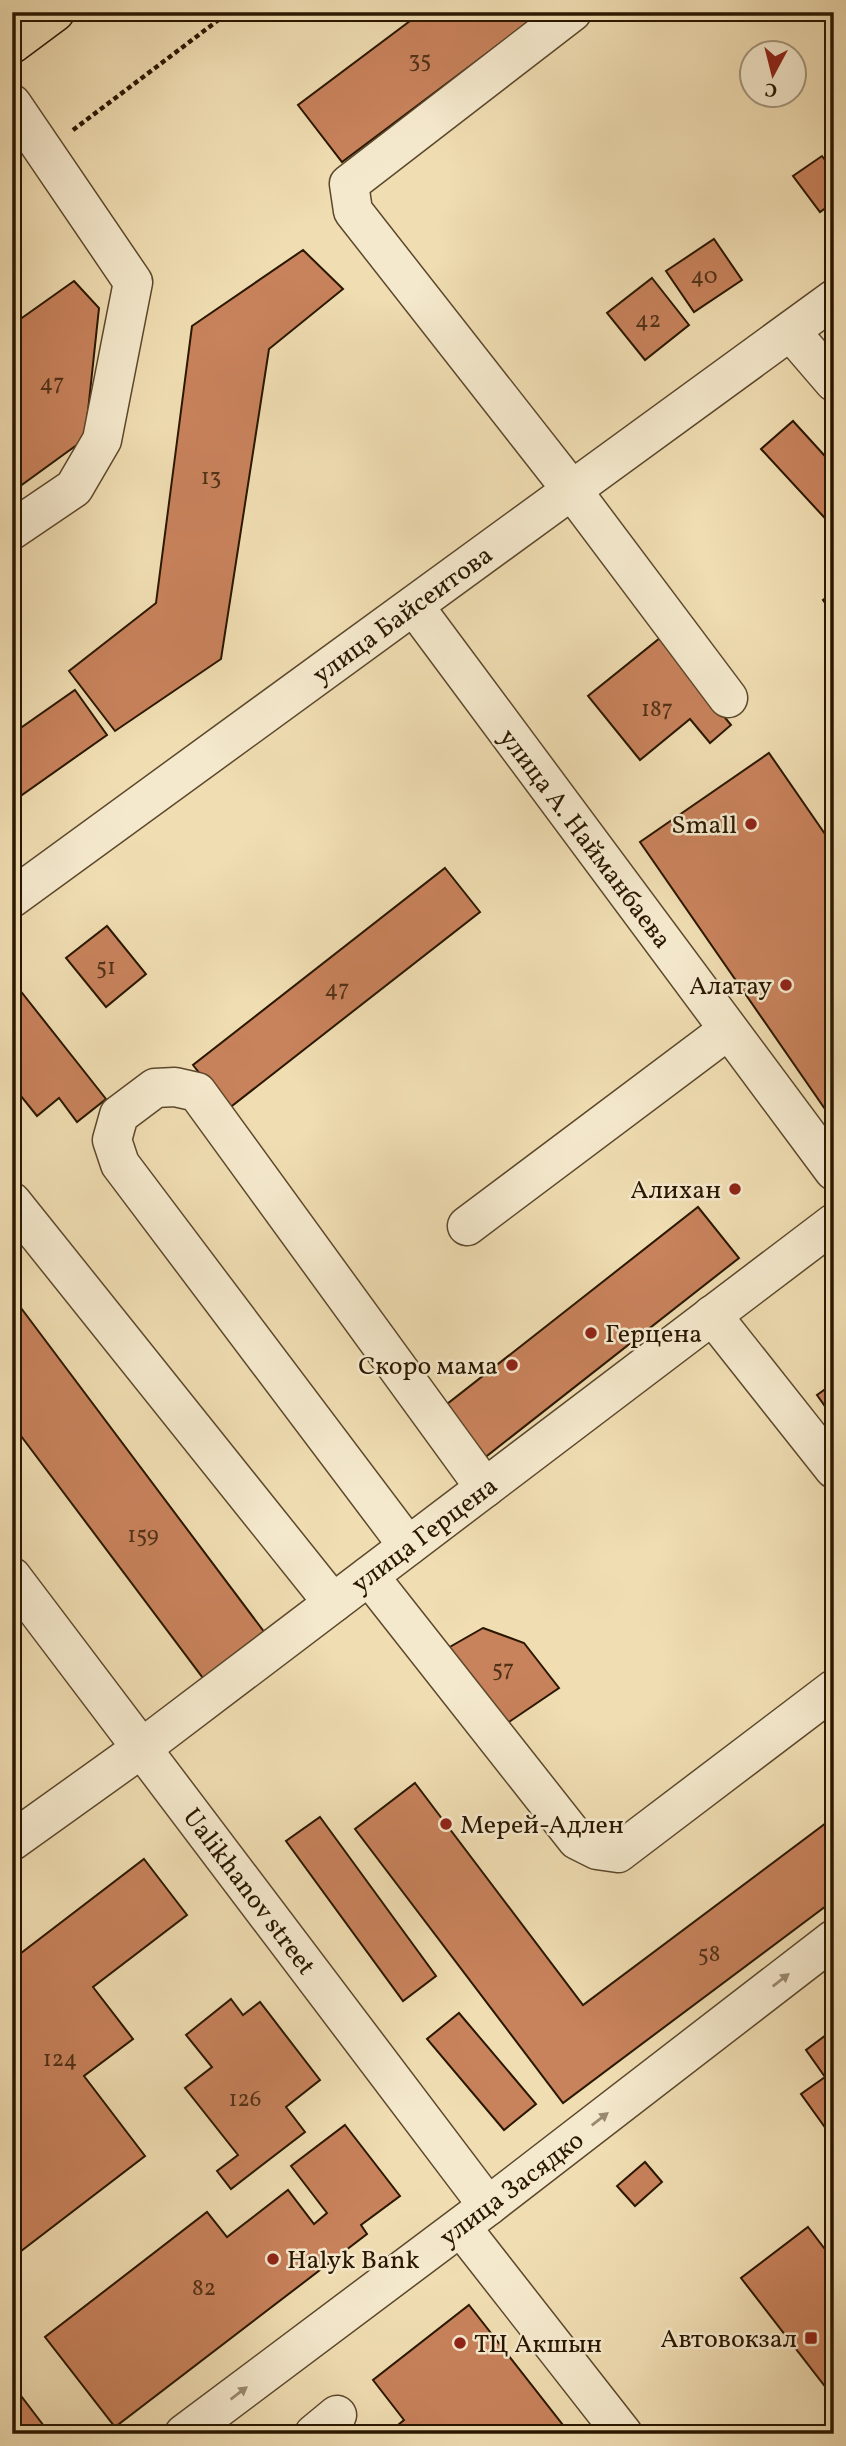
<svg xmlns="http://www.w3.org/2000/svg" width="846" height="2446" viewBox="0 0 846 2446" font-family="Vollkorn,serif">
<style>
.building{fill:#c8825c;stroke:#2a1700;stroke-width:2}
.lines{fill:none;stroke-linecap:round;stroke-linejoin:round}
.minor-casing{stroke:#5c482c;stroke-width:41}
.major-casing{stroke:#2a1700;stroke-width:41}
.path{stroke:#2a1700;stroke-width:4.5;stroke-dasharray:5 3.5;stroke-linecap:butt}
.minor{stroke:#f5e9cd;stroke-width:38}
.major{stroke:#f0ddb2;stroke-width:38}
.oneway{fill:#9a8a71}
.poi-dot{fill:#8f2418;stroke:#f5e9cd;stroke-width:2.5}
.labels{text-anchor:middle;stroke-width:5;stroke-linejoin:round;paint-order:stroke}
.number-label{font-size:23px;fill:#523217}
.street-label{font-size:26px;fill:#2a1700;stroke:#f5e9cd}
.poi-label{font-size:26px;fill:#2a1700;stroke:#f5e9cd;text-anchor:end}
</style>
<rect width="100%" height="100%" fill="#f0ddb2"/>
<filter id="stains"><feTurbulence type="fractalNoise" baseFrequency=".00286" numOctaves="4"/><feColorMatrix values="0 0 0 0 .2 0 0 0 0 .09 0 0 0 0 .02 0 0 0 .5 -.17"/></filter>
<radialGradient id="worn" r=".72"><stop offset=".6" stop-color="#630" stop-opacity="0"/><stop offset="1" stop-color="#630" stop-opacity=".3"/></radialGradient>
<!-- building -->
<g class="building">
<polygon points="422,12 542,12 342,162 298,105"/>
<polygon points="822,156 834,172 834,202 820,212 793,176"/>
<polygon points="714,239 742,280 694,312 666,271"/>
<polygon points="303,250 343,289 269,349 221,659 115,731 69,671 156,603 192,326"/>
<polygon points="652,278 689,325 645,360 607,313"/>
<polygon points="74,281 99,308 85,439 12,492 12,325"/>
<polygon points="793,421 834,466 834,528 761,449"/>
<polygon points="834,592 834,616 823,600"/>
<polygon points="660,638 731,725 710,743 690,719 640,760 588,696"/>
<polygon points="75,690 107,735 12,802 12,734"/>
<polygon points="769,753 834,847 834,1122 640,842"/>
<polygon points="445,868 480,912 228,1109 193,1065"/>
<polygon points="107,926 146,974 106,1007 66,958"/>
<polygon points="19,989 106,1099 77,1122 59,1098 37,1116 12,1085 12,994"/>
<polygon points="698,1207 739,1258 483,1459 442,1408"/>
<polygon points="12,1296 274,1645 212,1690 12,1424"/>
<polygon points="834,1383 834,1419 817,1395"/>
<polygon points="483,1628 524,1643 559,1688 506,1724 448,1648"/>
<polygon points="415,1783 583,2005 834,1817 834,1900 563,2103 355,1829"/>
<polygon points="320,1817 436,1976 403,2001 286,1841"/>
<polygon points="144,1859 187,1915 93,1987 133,2039 84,2076 145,2156 12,2258 12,1960"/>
<polygon points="231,1999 243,2015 260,2002 320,2080 286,2107 305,2132 231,2189 217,2171 238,2155 185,2088 212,2067 186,2035"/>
<polygon points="459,2013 536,2104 504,2130 427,2039"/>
<polygon points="834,2029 834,2140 801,2094 825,2077 806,2050"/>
<polygon points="345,2125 400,2196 361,2225 367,2234 115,2427 45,2337 207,2212 227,2237 288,2190 314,2224 327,2213 291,2166"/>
<polygon points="645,2162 662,2182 635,2206 617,2186"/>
<polygon points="808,2227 834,2261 834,2398 741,2278"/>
<polygon points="469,2305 570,2434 387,2434 404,2420 373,2380"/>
<polygon points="12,2384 50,2434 12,2434"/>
</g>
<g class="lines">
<defs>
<g id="minor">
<polyline points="572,12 349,184 353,211 571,489 728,698"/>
<polyline points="12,104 133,282 102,440 74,488 12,530"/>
<polyline points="791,332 834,382"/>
<polyline points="414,606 834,1171"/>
<polyline points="12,898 834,299"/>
<polyline points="12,1202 333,1603"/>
<polyline points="467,1226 728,1030"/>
<polyline points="712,1315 834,1469"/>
<polyline points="408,1546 120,1164 112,1140 119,1115 155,1088 175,1087 197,1092 485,1488"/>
<polyline points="369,1576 577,1840 597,1850 618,1853 834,1689"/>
<polyline points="12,1577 488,2206"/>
<polyline points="12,1841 142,1748 834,1223"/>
<polyline points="461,2227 623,2434"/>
<polyline points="184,2434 488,2206 834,1939"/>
<polyline points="314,2434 337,2415"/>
</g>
<polyline id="major" points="12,44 55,12"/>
</defs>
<!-- minor casing -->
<use href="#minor" class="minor-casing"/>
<!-- major casing -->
<use href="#major" class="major-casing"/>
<!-- path -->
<polyline class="path" points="73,130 229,12"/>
<!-- minor -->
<use href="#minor" class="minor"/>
<!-- major -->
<use href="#major" class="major"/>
</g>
<!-- one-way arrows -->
<defs><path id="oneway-solid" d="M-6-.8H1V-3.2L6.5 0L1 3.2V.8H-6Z" transform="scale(1.75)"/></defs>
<g class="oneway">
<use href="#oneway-solid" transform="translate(781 1980) rotate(-38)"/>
<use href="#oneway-solid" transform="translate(600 2119) rotate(-38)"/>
<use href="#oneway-solid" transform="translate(239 2393) rotate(-37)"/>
</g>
<!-- markers -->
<g class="poi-dot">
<circle cx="751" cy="824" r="7"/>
<circle cx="786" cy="985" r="7"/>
<circle cx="735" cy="1189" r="7"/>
<circle cx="591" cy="1333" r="7"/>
<circle cx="512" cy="1365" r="7"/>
<circle cx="446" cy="1824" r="7"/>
<circle cx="273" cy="2259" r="7"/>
<rect x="804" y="2331" width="14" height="14" rx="3.5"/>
<circle cx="460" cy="2343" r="7"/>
</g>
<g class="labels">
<!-- number labels -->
<g class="number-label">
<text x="420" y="67">35</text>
<text x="704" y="283">40</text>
<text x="648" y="327">42</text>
<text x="52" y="390">47</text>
<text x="211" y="484">13</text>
<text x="657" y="716">187</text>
<text x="106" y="974">51</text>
<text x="337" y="996">47</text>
<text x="143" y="1542">159</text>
<text x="503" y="1676">57</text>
<text x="709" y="1961">58</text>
<text x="60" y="2066">124</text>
<text x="245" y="2106">126</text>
<text x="204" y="2295">82</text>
</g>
<!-- street labels -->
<g class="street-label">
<text transform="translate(402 614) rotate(-36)" y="9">улица Байсеитова</text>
<text transform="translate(586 838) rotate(53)" y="9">улица А. Найманбаева</text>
<text transform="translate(424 1534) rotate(-37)" y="9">улица Герцена</text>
<text transform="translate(250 1891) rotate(53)" y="9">Ualikhanov street</text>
<text transform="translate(511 2188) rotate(-37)" y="9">улица Засядко</text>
</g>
<!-- poi labels -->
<g class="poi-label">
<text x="737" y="833">Small</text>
<text x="772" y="994">Алатау</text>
<text x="721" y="1198">Алихан</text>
<text x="605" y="1342" text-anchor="start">Герцена</text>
<text x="498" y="1374">Скоро мама</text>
<text x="460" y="1833" text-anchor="start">Мерей-Адлен</text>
<text x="287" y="2268" text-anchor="start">Halyk Bank</text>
<text x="797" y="2347">Автовокзал</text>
<text x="474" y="2352" text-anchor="start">ТЦ Акшын</text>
</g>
</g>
<!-- margin -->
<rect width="846" height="2446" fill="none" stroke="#f0ddb2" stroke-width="42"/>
<rect x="14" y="14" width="818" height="2418" fill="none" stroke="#2a1700" stroke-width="3.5"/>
<rect x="21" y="21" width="804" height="2404" fill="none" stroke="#2a1700" stroke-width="2"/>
<!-- north arrow -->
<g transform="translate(773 74) rotate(187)"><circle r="33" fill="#f5e9cd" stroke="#a4957b" stroke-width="2"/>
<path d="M0-5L12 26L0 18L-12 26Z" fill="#8f2418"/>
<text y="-10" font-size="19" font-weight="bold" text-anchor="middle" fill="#2a1700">С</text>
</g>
<rect width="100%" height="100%" filter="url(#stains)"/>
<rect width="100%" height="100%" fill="url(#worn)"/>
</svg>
